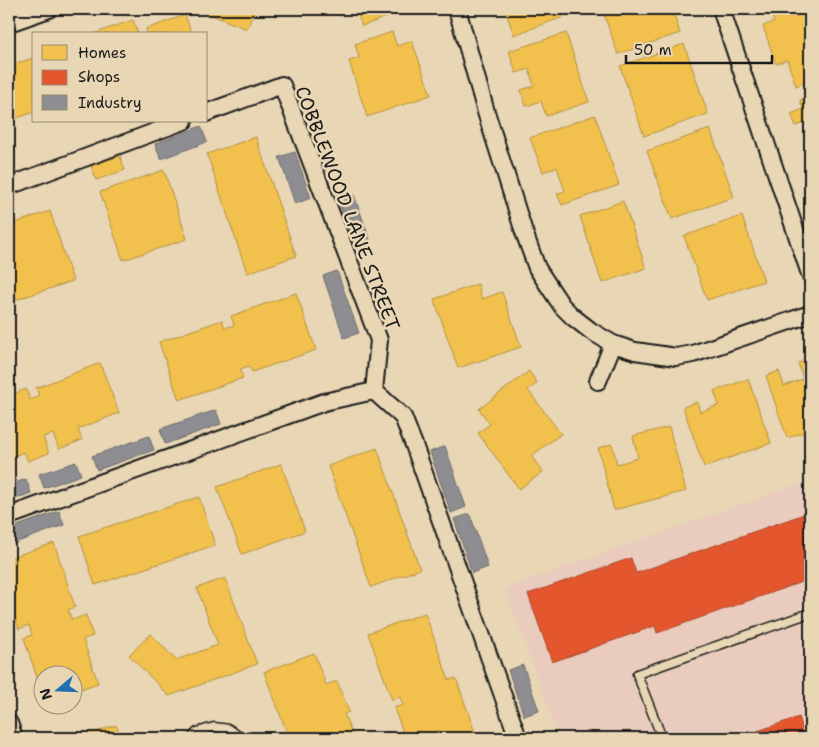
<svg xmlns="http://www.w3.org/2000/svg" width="819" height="747" viewBox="0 0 819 747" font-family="'Shantell Sans',sans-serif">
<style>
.built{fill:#e9ccbd}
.homes{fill:#f2c14e;stroke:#b2903f}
.shops{fill:#e4572e;stroke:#a84529}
.industry{fill:#8d8d92;stroke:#6b6b6f}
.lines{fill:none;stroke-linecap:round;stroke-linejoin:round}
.service-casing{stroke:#1c1c1c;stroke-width:11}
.minor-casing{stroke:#1c1c1c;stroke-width:20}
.service{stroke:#e8d6b4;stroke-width:8}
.minor{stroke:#e8d6b4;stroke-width:16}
.labels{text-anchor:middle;stroke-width:5;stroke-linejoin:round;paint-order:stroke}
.street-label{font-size:19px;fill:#1c1c1c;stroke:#e8d6b4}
</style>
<rect width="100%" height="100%" fill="#e8d6b4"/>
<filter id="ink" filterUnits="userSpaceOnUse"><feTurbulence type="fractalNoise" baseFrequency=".02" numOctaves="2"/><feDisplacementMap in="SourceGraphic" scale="10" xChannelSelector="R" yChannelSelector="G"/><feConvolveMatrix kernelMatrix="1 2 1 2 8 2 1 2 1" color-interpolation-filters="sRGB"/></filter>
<g filter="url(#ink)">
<!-- built -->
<polygon class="built" points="810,480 810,738 559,738 505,588"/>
<!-- homes -->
<g class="homes">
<polygon points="200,9 255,9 247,29 199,10"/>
<polygon points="337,9 409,9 362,26 356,10 339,16"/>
<polygon points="505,9 561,9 563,17 514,35"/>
<polygon points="602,9 672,9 680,33 618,54"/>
<polygon points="784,9 810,9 810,81 796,86 787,60 776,64 763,26 774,22 771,13"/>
<polygon points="185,15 192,34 147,34 146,29"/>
<polygon points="133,20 138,34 93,34"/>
<polygon points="392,32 397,46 412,41 431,95 367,117 349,61 359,58 355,44"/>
<polygon points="566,33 589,102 546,116 541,101 526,106 521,90 534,86 529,69 516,73 509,51"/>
<polygon points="684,44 708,114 644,136 620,66"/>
<polygon points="33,58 34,61 34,112 9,121 9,66"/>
<polygon points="810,97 810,121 796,126 791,114 803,109 800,100"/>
<polygon points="595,115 619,185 562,205 557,194 565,191 557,167 543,172 530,138"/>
<polygon points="710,129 734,197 672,219 647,151"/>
<polygon points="256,137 296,256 247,273 207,154"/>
<polygon points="120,156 125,170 96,180 91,166"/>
<polygon points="164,170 187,239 123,260 100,192"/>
<polygon points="623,201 646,268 602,283 580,216"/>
<polygon points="50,211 73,281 12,301 9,292 9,225"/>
<polygon points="742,216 764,281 707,300 684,236"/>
<polygon points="478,284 482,299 502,292 521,347 458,368 434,299"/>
<polygon points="296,293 316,350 252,372 249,366 240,369 243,378 179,400 159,342 222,320 225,328 234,325 231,316"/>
<polygon points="810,359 810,430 787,438 766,376 779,371 784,386 803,379 798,363"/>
<polygon points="100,363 119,413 78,429 82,440 59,449 53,434 43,437 49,453 28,461 24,452 9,458 9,396 26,389 30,400 39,396 36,388"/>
<polygon points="529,371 537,383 528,390 561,434 531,456 543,472 519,489 478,433 490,424 479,409"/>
<polygon points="748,379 771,443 704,467 683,407 697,402 700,412 719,405 714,391"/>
<polygon points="669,427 686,491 614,510 598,448 612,444 617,464 638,458 633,436"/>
<polygon points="377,448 420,569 371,587 328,466"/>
<polygon points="281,464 305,531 242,554 217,487"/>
<polygon points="199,497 215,545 95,585 79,536"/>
<polygon points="54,543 75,607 68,610 72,620 86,615 93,636 83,639 98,683 72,692 72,674 42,674 42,693 24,638 32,635 29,625 19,629 9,600 9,558"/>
<polygon points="225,578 257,664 169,696 129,655 151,634 176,660 218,645 197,588"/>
<polygon points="425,613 449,680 456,678 477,738 405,738 394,708 403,705 400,697 392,700 368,633"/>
<polygon points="314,653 326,685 337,681 349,712 344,714 354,738 289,738 264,672"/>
<polygon points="116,725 121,738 79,738"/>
</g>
<!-- shops -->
<g class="shops">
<polygon points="810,512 810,579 657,633 655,626 552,662 528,594 631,558 636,573"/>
<polygon points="799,717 806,738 737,738"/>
</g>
<!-- industry -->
<g class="industry">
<polygon points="201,126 207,142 161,159 155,144"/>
<polygon points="295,152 311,198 295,204 279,157"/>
<polygon points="354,195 370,240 354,246 338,200"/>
<polygon points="337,271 359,333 344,338 323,276"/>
<polygon points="216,410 221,424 165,444 160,429"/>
<polygon points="149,436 154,450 97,470 92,456"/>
<polygon points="445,446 466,507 451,513 430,452"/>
<polygon points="76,462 81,475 44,488 39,474"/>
<polygon points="26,479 31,493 9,501 9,485"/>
<polygon points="59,511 64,525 9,545 9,529"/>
<polygon points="470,514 488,567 472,573 454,519"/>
<polygon points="523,665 539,711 524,716 508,670"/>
</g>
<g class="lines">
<defs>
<g id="service">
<polyline points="192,738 197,732 214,727 229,729 241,738"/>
<polyline points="662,738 637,674 810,613"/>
</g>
<g id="minor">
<polyline points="457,9 486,112 524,232 537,268 550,288 562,306 573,317 591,331 613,344 635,351 676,357 693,354 810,314"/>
<polyline points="721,9 810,274"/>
<polyline points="9,23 49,9"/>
<polyline points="206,113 282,85 379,340 374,391"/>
<polyline points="9,186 184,121"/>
<polyline points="598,381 613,344"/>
<polyline points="9,516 324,402 374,391 403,417 414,445 518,738"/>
<polyline points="9,723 14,738"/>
</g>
</defs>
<!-- service casing -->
<use href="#service" class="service-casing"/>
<!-- minor casing -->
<use href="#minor" class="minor-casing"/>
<!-- service -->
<use href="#service" class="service"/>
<!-- minor -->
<use href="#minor" class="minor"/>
</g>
</g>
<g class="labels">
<!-- street labels -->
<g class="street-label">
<text transform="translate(348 208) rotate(69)" y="7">COBBLEWOOD LANE STREET</text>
</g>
</g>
<!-- margin -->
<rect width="819" height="747" fill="none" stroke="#e8d6b4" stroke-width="30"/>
<rect x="15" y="15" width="789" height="717" fill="none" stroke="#1c1c1c" stroke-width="2" filter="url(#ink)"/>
<!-- legend -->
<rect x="32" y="32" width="175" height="90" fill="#e8d6b4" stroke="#968c77"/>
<rect x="42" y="45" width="25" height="15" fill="#f2c14e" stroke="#968c77"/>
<text x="78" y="58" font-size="15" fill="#1c1c1c">Homes</text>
<rect x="42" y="70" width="25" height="15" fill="#e4572e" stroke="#968c77"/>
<text x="78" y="82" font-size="15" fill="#1c1c1c">Shops</text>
<rect x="42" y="95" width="25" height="15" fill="#8d8d92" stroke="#968c77"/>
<text x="78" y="108" font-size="15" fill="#1c1c1c">Industry</text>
<!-- north arrow -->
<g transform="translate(58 690) rotate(251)"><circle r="24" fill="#e8d6b4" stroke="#968c77"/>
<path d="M0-4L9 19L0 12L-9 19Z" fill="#1f6fb2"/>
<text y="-8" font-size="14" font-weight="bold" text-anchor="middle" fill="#1c1c1c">N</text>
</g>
<!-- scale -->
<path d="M626 55v8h146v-8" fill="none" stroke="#1c1c1c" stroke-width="2.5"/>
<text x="634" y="55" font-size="15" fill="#1c1c1c" stroke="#e8d6b4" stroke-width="4" paint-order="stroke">50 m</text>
</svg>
